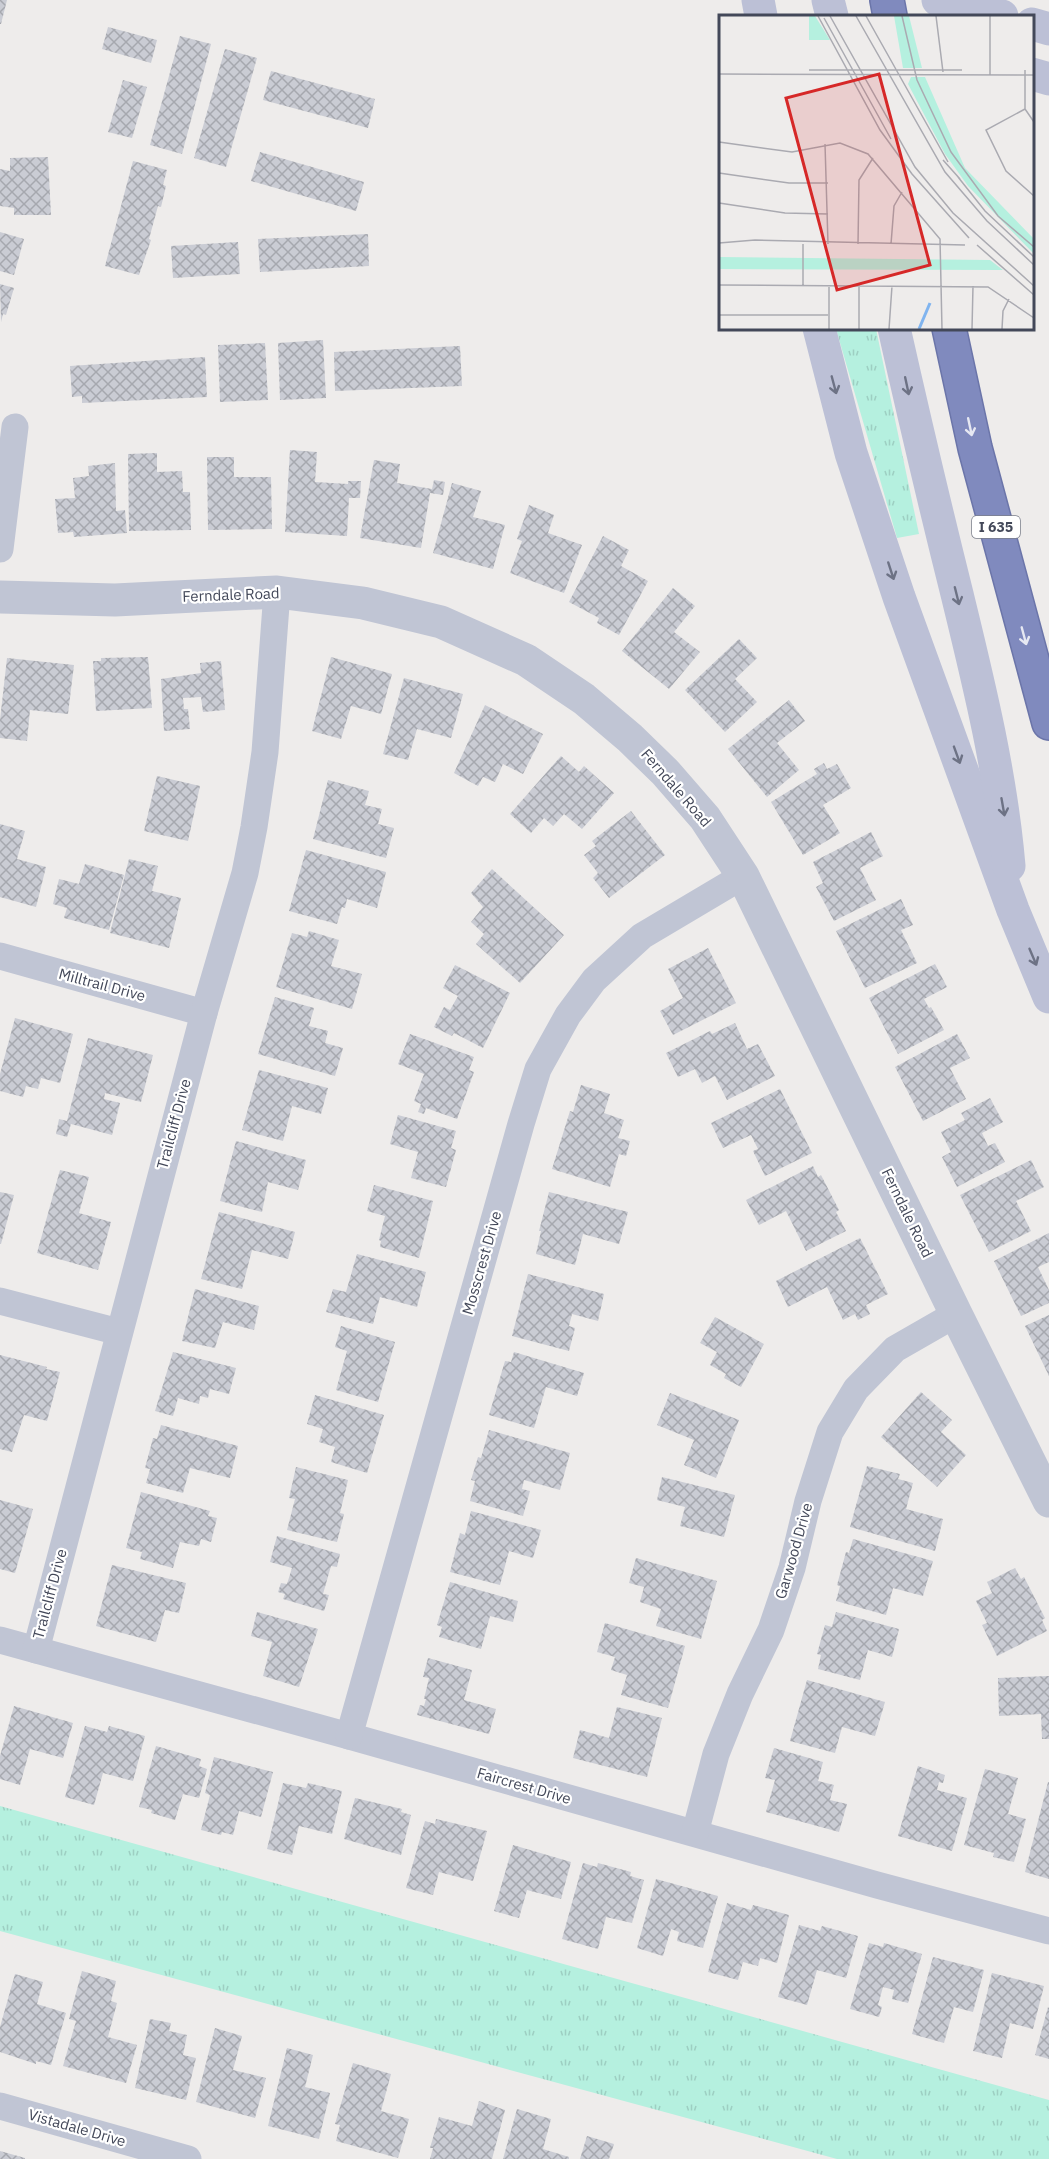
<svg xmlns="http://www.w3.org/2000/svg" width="1049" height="2159" viewBox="0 0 1049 2159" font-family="'IBM Plex Sans',sans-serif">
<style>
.grass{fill:url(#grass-tufts)}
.building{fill:url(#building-cross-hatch)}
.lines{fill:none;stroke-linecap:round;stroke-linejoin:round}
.motorway-casing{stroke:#6b75a9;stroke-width:36}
.minor{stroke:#c0c5d4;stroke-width:27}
.tertiary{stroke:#c0c5d4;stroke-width:33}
.secondary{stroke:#bcc0d6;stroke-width:33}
.motorway{stroke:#808abe;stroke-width:33}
.oneway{stroke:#6d7285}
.oneway2{stroke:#e6e8f2}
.labels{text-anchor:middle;stroke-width:4.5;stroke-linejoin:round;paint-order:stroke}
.shield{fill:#fff;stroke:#7b7f8b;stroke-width:1.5}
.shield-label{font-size:14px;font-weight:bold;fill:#434859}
.street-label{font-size:15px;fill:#434859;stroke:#fff}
.inset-river{fill:none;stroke:#80b4ef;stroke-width:3}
.inset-road{fill:none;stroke:#aaaab1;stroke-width:1.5}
.view{fill:#d62828;fill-opacity:0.15;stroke:#d62828;stroke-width:3}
.inset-edge{fill:none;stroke:#434859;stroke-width:3}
</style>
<defs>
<pattern id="grass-tufts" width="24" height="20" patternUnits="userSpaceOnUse" patternTransform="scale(1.5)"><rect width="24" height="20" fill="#b5f0df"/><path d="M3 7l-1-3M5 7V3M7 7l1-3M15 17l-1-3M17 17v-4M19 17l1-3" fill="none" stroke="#9dcfc2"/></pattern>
<pattern id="building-cross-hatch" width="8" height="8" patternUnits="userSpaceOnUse" patternTransform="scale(1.5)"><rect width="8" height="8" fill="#caccd4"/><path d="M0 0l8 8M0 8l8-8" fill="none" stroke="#a6a8af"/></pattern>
</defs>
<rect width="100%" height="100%" fill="#eeeceb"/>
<!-- grass -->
<g class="grass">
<polygon points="836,329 876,329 919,534 897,538"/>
<polygon points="0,1806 1049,2100 1049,2159 837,2159 0,1931"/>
</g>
<!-- building -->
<g class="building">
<polygon points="0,0 7,0 1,24 0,24"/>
<polygon points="108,27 157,40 151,63 102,49"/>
<polygon points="180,36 211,44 182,154 150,145"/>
<polygon points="225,49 257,58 226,167 194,158"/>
<polygon points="271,71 375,99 368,128 263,100"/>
<polygon points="123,80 147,87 132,138 108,132"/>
<polygon points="260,152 364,182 356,211 251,181"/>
<polygon points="48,157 51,215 14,215 14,208 0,206 0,169 10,171 10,158"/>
<polygon points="133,161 167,170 163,185 166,186 161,207 158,206 149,239 151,240 139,275 105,266"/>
<polygon points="0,232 24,239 14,275 0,271"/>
<polygon points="368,234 369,266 260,272 258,239"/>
<polygon points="238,242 240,274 173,278 171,246"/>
<polygon points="0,284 14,288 6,315 3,314 1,322"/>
<polygon points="323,340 326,398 280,400 278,343"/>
<polygon points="265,343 268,400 220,402 218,345"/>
<polygon points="460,346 462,386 335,391 334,352"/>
<polygon points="205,357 207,397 82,403 82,396 72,397 70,366"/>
<polygon points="290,450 317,452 315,482 348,484 348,481 361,481 360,498 349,498 347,536 285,532"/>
<polygon points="157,453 157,472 182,471 183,492 190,492 191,530 129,531 128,454"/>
<polygon points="207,457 234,457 234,477 271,477 272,529 208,530"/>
<polygon points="374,460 400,464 397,483 432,489 434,480 445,482 443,495 430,493 421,548 360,538"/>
<polygon points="115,463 116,511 125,510 127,533 74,537 73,532 58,533 55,499 75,498 73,478 89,476 88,466"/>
<polygon points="452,483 481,491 473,517 505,525 493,569 433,553"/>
<polygon points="529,505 554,515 548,533 582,545 564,593 510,573 522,541 517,539"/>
<polygon points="603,536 629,550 621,566 648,581 619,635 597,623 599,618 569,602"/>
<polygon points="673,588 695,606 674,632 700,652 669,689 622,651"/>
<polygon points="739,639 757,658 735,679 757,702 725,732 685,690"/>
<polygon points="148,657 152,708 96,711 93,661 101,661 101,658"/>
<polygon points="331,657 392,674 381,714 351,706 341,739 312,731"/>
<polygon points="7,658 74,665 68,714 30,710 27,741 0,738 0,720"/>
<polygon points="221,661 225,710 203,712 201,697 183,698 184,709 188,709 190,729 164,731 161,679 201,673 200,663"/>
<polygon points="404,678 463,694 451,738 417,729 408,760 383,754"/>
<polygon points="789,700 805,721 777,743 799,770 767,797 728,749"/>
<polygon points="485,705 543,734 523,774 503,764 495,782 483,777 478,786 454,773"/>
<polygon points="561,756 579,772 584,766 614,793 582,829 564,814 553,826 544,818 531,833 510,814"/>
<polygon points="824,763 827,769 837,764 851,788 823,805 840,833 803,855 771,802 817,774 814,769"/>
<polygon points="157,776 200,786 188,841 144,831"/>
<polygon points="328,780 369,791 365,805 382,809 378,824 394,828 386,858 313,839"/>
<polygon points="631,811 665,855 609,898 593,878 598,873 584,855 596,846 592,841"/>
<polygon points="0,824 25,831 17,859 46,867 36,907 0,897"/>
<polygon points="871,832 883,856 860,868 876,900 834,921 816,887 823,883 813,862"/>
<polygon points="306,850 386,872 377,908 347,899 345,908 342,907 337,924 289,911"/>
<polygon points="129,859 158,866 152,891 181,898 169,948 110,933"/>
<polygon points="85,864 124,875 109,930 64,918 67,908 53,904 59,879 79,884"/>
<polygon points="492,869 564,935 520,983 476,944 484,934 471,922 483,907 471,893"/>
<polygon points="901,899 913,925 901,930 917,963 865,988 836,931"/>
<polygon points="309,931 339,940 331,966 362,974 352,1009 276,987 292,933 307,937"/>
<polygon points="708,948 736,1003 673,1035 660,1011 683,998 668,969"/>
<polygon points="935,964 947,987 924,999 929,1008 931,1007 944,1030 898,1054 869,998"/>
<polygon points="455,965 510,993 483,1048 454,1033 452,1036 434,1027 444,1007 450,1010 458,996 443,988"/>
<polygon points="275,997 314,1008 309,1026 328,1031 325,1043 343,1048 335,1076 258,1054"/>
<polygon points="15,1018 73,1034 60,1083 41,1078 38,1089 26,1086 23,1097 0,1091 0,1074"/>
<polygon points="735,1023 747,1049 758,1044 775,1076 727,1100 715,1076 702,1083 695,1069 678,1077 666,1053 710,1031 712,1034"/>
<polygon points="410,1034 474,1057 469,1070 474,1072 457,1119 426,1108 424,1114 418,1112 421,1104 414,1101 424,1074 398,1064"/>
<polygon points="957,1034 970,1058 950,1068 966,1099 923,1121 895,1067"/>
<polygon points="88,1038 153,1055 141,1102 105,1093 104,1099 120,1103 112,1135 71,1124 67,1137 56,1134 59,1119 67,1121"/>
<polygon points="259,1070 328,1088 321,1114 292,1106 283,1141 242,1130"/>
<polygon points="581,1085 610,1094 604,1113 624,1120 618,1138 630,1141 626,1156 619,1154 610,1187 552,1169 570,1111 573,1112"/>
<polygon points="780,1089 812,1153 765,1176 753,1151 758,1149 751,1135 723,1148 711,1123"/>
<polygon points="990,1098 1003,1122 982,1133 988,1146 995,1143 1005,1162 957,1187 942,1157 951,1152 941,1132 965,1120 961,1113"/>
<polygon points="398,1115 456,1131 451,1148 456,1150 446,1187 411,1178 418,1152 390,1144"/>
<polygon points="236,1141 306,1160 298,1190 268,1182 262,1212 220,1201"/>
<polygon points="1031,1160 1044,1187 1016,1201 1031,1231 989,1252 960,1195"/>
<polygon points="813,1166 818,1177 821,1175 839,1210 836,1212 846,1231 806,1251 786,1211 759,1225 746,1200"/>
<polygon points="60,1170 89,1177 79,1213 111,1222 98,1270 37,1253"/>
<polygon points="374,1185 433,1201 419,1258 380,1247 381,1241 379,1240 385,1216 367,1211"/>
<polygon points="0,1192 14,1195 1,1244 0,1244"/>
<polygon points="549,1192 628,1212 619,1244 583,1234 575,1265 536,1254 541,1231 539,1231"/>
<polygon points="219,1212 295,1232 288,1259 252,1250 242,1289 201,1279"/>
<polygon points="1049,1233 1049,1262 1038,1267 1049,1290 1049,1303 1021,1316 994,1261"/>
<polygon points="860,1238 888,1294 866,1305 870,1314 858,1320 855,1314 843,1320 827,1287 788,1307 776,1281"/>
<polygon points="357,1254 426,1272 417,1307 380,1297 373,1324 326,1312 333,1289 346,1292"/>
<polygon points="528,1274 604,1294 598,1321 572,1314 569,1326 575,1328 569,1351 512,1336"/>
<polygon points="195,1289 259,1306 254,1330 223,1322 215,1348 182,1341"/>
<polygon points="1049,1315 1049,1376 1025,1326"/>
<polygon points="715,1317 764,1344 741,1387 724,1378 726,1374 710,1365 717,1352 700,1343"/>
<polygon points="341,1326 395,1342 378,1402 336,1390 347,1351 335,1347"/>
<polygon points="173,1352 236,1368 229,1394 210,1389 208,1398 200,1396 199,1404 178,1398 173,1416 155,1411"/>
<polygon points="514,1352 584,1373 577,1396 546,1387 534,1428 489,1415 505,1361 511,1362"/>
<polygon points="0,1355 47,1367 46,1369 60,1372 47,1421 24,1415 12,1452 0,1449"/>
<polygon points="921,1392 952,1420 941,1432 966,1455 937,1487 881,1437"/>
<polygon points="670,1393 739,1420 716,1478 684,1465 694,1440 657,1425"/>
<polygon points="315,1395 384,1415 367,1473 331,1462 335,1447 319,1442 323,1429 307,1424"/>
<polygon points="161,1425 238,1446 230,1478 190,1468 183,1493 146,1483 150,1469 145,1468 153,1438 157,1439"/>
<polygon points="489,1430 570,1453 560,1490 524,1480 522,1489 530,1491 523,1516 470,1501 475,1481 471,1480 478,1457 481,1458"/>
<polygon points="867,1466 900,1474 898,1479 913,1483 906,1509 943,1519 935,1551 850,1527"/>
<polygon points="296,1467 348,1480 340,1513 344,1514 337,1542 287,1530 295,1499 289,1498"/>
<polygon points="662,1477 735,1495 724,1537 680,1526 685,1507 657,1500"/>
<polygon points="141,1492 210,1511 208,1516 217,1518 211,1542 201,1539 199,1546 180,1542 173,1568 140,1559 142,1552 126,1548"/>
<polygon points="0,1500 33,1509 15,1573 0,1569"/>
<polygon points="471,1511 541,1530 533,1558 509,1551 500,1585 450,1572 460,1533 465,1535"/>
<polygon points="277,1536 340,1554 337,1567 331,1566 323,1594 329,1595 324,1611 283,1599 285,1594 278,1592 281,1583 287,1584 292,1568 270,1562"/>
<polygon points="853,1539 933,1561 923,1596 893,1588 886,1615 836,1601 840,1586 837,1585 846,1552 849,1553"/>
<polygon points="636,1558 717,1581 701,1639 656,1626 661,1609 640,1602 644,1587 629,1583"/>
<polygon points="112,1565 186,1583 179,1613 165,1610 156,1642 96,1626"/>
<polygon points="1015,1568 1021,1579 1024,1577 1045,1618 1042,1620 1047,1631 997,1656 982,1625 987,1623 976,1601 992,1593 987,1582"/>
<polygon points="450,1582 518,1601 513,1622 490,1616 481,1649 439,1637 442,1627 437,1625"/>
<polygon points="257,1612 318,1629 299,1687 263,1676 272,1642 251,1636"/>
<polygon points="836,1612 899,1629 892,1657 868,1650 860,1680 818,1669 821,1655 817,1654 825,1625 832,1627"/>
<polygon points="605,1623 685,1646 668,1708 621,1695 627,1675 611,1670 615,1657 597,1652"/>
<polygon points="428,1658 472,1670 464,1700 496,1709 489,1734 417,1715 420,1705 424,1706 426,1699 424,1699 429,1678 423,1677"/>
<polygon points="1049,1676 1049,1739 1042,1739 1041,1714 999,1716 998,1678"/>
<polygon points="807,1680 885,1702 875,1736 842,1727 835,1753 790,1741"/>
<polygon points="14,1706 73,1723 63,1758 30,1749 20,1785 0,1779 0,1756"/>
<polygon points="617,1707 662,1718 647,1777 573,1758 580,1730 609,1738"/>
<polygon points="85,1726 107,1732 109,1726 145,1736 133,1781 103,1773 94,1805 65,1797"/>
<polygon points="156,1746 201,1759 199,1766 207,1769 199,1798 183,1794 175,1820 151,1813 152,1810 139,1807"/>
<polygon points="774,1748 823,1762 818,1781 834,1785 830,1800 847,1804 839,1832 766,1812 775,1780 765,1778"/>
<polygon points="214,1757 273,1772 261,1817 239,1811 233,1835 222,1832 221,1835 201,1830 210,1795 205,1793"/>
<polygon points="918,1766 945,1775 943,1783 939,1782 937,1790 967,1798 952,1851 898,1836"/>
<polygon points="985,1769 1018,1778 1008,1814 1026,1819 1014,1862 993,1857 994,1853 964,1845"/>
<polygon points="1048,1782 1049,1782 1049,1879 1025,1872"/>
<polygon points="283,1783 306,1788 308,1783 342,1791 332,1834 299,1826 292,1855 267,1849"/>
<polygon points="355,1798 402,1809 401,1812 411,1815 401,1855 344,1839"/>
<polygon points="436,1819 487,1831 473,1881 439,1872 433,1895 406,1888 425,1821 435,1824"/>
<polygon points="513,1845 571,1862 561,1899 527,1890 519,1918 494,1911"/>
<polygon points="583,1863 597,1867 598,1863 631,1872 630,1876 644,1880 632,1923 606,1917 598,1949 562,1939"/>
<polygon points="656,1879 718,1896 703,1948 677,1941 679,1932 671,1929 663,1956 637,1948"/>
<polygon points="727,1903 751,1910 753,1905 789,1915 777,1963 760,1958 758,1966 743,1962 738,1980 708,1972"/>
<polygon points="799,1925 820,1931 822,1926 858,1936 846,1978 817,1970 807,2005 778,1997"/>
<polygon points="869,1943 883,1947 884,1943 922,1954 908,2003 892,1999 894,1990 883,1987 878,2005 882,2007 879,2017 850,2009"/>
<polygon points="933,1957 984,1970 973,2012 954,2007 944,2043 912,2034"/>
<polygon points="82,1971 116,1981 111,2001 117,2003 108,2037 137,2045 126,2083 63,2066 76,2021 69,2019"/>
<polygon points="992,1973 1044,1986 1033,2029 1010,2023 1002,2058 973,2051"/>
<polygon points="15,1974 43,1982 37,2004 66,2013 51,2065 36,2061 36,2064 0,2052 0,2027"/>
<polygon points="1048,2007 1049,2008 1049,2059 1035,2055"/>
<polygon points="150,2019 171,2023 169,2031 187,2035 183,2055 196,2058 186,2100 135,2088"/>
<polygon points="215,2028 242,2036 233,2070 266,2078 255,2118 196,2102"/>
<polygon points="287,2048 313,2055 305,2087 330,2093 319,2139 268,2126"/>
<polygon points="353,2063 391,2074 381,2111 409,2119 398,2158 336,2141 340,2125 335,2124"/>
<polygon points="479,2101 505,2110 492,2159 430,2159 433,2148 430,2148 439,2117 472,2126"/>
<polygon points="517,2109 551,2119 543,2149 569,2157 569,2159 503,2159"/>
<polygon points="587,2136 614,2144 609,2159 580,2159"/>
<polygon points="0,2151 25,2158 25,2159 0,2159"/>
</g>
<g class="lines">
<defs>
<g id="motorway">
<polyline points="887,0 890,16"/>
<polyline points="949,328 975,448 1049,723"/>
</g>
</defs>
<!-- motorway casing -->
<use href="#motorway" class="motorway-casing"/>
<!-- minor -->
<g class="minor">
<polyline points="0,549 15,427"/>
<polyline points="0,956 204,1013"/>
<polyline points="0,1301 119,1332"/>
<polyline points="0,1640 349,1736 877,1885 1049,1931"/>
<polyline points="36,1650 204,1013 245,873 254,827 265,752 277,592"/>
<polyline points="349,1736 521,1124 538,1069 568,1015 594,980 642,936 743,876"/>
<polyline points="695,1833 716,1754 740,1694 771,1630 792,1568 808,1501 830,1432 856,1389 895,1349 956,1314"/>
<polyline points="0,2106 188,2159"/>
</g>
<!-- tertiary -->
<polyline class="tertiary" points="0,597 115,600 277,592 363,603 441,622 526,660 584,699 630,738 665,772 705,818 743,876 956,1314 1049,1501"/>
<!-- secondary -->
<g class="secondary">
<polyline points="758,0 761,16"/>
<polyline points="828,0 832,16"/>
<polyline points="938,0 1002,16"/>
<polyline points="1032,24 1049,29"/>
<polyline points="1032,74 1049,79"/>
<polyline points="819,328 851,453 899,597 1013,910 1049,997"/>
<path d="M 894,328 C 914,417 935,506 957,594 C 979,684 1001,773 1009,866"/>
</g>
<!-- motorway -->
<use href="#motorway" class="motorway"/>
</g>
<!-- one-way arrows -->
<defs><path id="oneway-shaft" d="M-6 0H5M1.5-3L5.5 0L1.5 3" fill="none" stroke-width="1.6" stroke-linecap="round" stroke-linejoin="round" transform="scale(1.5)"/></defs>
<g class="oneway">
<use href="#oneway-shaft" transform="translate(834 385) rotate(75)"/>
<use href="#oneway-shaft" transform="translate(907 386) rotate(78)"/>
<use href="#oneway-shaft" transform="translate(891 571) rotate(72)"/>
<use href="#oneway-shaft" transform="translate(957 596) rotate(76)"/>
<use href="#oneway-shaft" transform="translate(957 755) rotate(70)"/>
<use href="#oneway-shaft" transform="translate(1003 807) rotate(80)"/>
<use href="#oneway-shaft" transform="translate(1033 957) rotate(67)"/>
</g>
<g class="oneway2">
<use href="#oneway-shaft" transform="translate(970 427) rotate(78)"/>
<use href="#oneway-shaft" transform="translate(1024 636) rotate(75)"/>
</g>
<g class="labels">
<!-- shield labels -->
<rect class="shield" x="972" y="516" width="48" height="22" rx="4.5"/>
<g class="shield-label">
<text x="996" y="532">I 635</text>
</g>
<!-- street labels -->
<g class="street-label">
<text transform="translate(231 595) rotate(-2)" y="5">Ferndale Road</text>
<text transform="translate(676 788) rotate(49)" y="5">Ferndale Road</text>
<text transform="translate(102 985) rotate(15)" y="5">Milltrail Drive</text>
<text transform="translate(174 1124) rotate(-75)" y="5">Trailcliff Drive</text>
<text transform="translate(907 1213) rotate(64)" y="5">Ferndale Road</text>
<text transform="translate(482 1263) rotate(-74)" y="5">Mosscrest Drive</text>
<text transform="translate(794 1551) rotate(-74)" y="5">Garwood Drive</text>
<text transform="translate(50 1594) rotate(-75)" y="5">Trailcliff Drive</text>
<text transform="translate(524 1786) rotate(16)" y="5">Faircrest Drive</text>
<text transform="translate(77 2128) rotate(16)" y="5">Vistadale Drive</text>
</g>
</g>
<!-- overview -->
<g transform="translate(719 15)">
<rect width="315" height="315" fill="#eeeceb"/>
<path d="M 90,1 L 96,1 L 111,25 L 90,25 ZM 175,1 L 190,1 L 203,53 L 184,53 ZM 192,62 L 206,62 L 246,153 L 315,224 L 315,239 L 249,171 L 226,139 L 189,69 ZM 0,242 L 271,245 L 284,255 L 0,254 Z" fill="#b5f0df"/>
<path class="inset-river" d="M 200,314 L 211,288"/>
<path class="inset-road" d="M 99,1 L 161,115 L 193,159 L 250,223M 111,1 L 196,152 L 234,198 L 315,271M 137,1 L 226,157 L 268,206 L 315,250M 147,1 L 229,147M 183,1 L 198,65 L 232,137 L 279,201 L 315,232M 217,1 L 224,57M 271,1 L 271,60M 105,3 L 172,124M 90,55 L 243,55M 306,55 L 306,94 L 315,107M 0,59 L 315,60M 306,94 L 267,115 L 287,156 L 315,181M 0,127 L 73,137 L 121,128 L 149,139 L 221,224 L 223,314M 106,129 L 109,229M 224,145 L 241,164M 0,158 L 70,168 L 109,168M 239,162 L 266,196 L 315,242M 0,188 L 66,198 L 109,199M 0,228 L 36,225 L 246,230M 139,229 L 140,165 L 154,143M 172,229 L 175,191 L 183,177M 258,230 L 315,280M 0,270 L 269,272 L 315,303M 84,270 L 84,229M 110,270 L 110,314M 0,300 L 109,300M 140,314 L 140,270M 170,314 L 173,271M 253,314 L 254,271M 283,314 L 284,296 L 290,284"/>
<path class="view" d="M 160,59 L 211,250 L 118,275 L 67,83 Z"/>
<rect width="315" height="315" class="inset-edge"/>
</g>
</svg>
